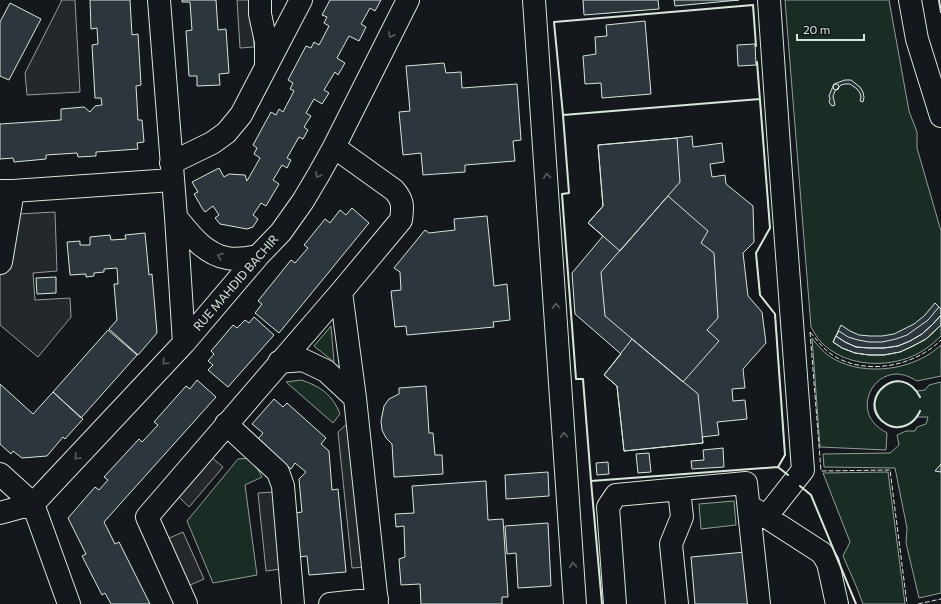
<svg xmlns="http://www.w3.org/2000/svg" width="941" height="604" font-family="Commissioner,sans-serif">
<rect width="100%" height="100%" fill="#14181c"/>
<path fill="#1a2d24" stroke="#939e99" d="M785 0H889L909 111 917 132V148L941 231V336C932 345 920 354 908 358 880 368 843 365 821 342 817 338 814 332 811 327Z
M331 326 334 362 314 346Z
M812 338C818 346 825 354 834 359 866 377 915 370 941 345V376L917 381C910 377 904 374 896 374 872 375 858 405 874 423 877 427 882 430 887 433L886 450 820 447Z
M301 380C320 386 333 395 340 414L333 423 286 382Z
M898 381C906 382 911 385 917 391L925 390 929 385 941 382V593L919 598 906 543 907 528 895 468 824 467 823 454 890 453 899 445 897 435 906 431H915L917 427 926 424 928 417H917C884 453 852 386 898 381Z
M252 458 262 477 245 485 257 575 213 583 187 521 238 459Z
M888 472 905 604H863L857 588 843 556 850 542 823 473Z
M734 501 736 525 701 529 699 504Z"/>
<path fill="#24282b" stroke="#939e99" d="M61 0H75L80 92 27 95 25 73 61 2Z
M237 0H251L254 47 240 48Z
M55 212 57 271 33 273 35 300 70 298 71 317 38 357 0 325V215Z
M349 422 364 567 352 568 338 432Z
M211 457 223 467 189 507 178 496Z
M273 492 281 569 266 571 258 493Z
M183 532 204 579 188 586 167 539Z"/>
<path fill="#2c363c" stroke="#d8e6dc" d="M90 0H130L132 35 138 34 141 85 136 86 138 120H142L144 142 137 143 138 149 96 152V156L78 157 77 153 46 155V159L14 162 13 158 0 159V124L61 120V109L84 107 90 112 95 106 102 105 101 98H95L92 45 98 44 97 28 91 29Z
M182 0H216L218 30 226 29 229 73 219 74 220 85 197 86V76H189L186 31 192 30 190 2H182Z
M330 0H381L375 11 370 8 361 24 366 27 359 41 349 36 337 58 345 63 338 75 335 72 324 90 329 93 322 104 314 99 306 113 311 116 304 127 308 130 303 139 299 137 287 158 291 160 287 168 282 165 273 180 279 184 266 206 261 203 253 215 258 219 253 227 247 229 220 224 215 218 219 215 213 206 205 212 202 208 194 194 198 192 192 182 219 168 224 177 229 174 245 175 247 181 260 158 254 154 257 148 253 145 271 112 276 115 279 109 283 112 294 91 290 89 293 83 288 80 306 46 311 48 314 42 319 45 329 26 324 23 327 17 322 15Z
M583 0H658L659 9 584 15Z
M674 0H739L675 6Z
M10 3 41 19 9 80 0 76V22Z
M645 21 651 94 602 98 601 83 585 84 583 56 596 54 595 37 607 36 606 25Z
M755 44 756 65 738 66 737 45Z
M444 63 446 73 461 72 462 88 517 84 521 140 513 141 515 161 465 165V172L423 175 421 153 403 155 399 112 410 111 406 66Z
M845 80H851L860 87 863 92 864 97 863 102 860 101 861 97 860 93 857 89 850 84H845L841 85 835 91 833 96 835 105 832 106 829 102 830 99 829 96 833 86 834 84Z
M833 87a3 3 0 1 1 6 0a3 3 0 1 1-6 0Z
M692 136 693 147 722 143 724 162 710 164 712 177 725 175 726 184 753 206 754 242 743 253 748 296 762 312 766 343 743 369 745 388 732 389 733 401 745 400 747 419 717 422 719 435 702 437 703 443 624 451 617 386 604 375 621 354 575 314 572 273 603 236 588 223 603 206 598 145 677 138Z
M677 138 680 182 620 251 588 223 603 206 598 145Z
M668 196 708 231 701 243 714 253 718 318 707 330 719 341 683 382 605 316 601 272Z
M352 208 369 223 279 333 255 313 262 304 258 301 291 260 295 263 308 248 304 245 325 219 330 223 340 210 346 215Z
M487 216 494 286 507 284 510 320 493 322 494 327 407 335 406 326 395 327 391 291 401 290 400 272 394 268 425 230 429 233 455 230 454 219Z
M145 233 149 275 152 274 157 333 138 355 109 329 117 320 114 284H118L117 268 104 269V272L94 273V276L86 277V274L70 275 67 242 80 241V245H90V237L110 235 111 240 126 239 125 235Z
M56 277V293L37 294 36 278Z
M935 303 941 309V325L926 339 913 346 900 352 884 355H869L855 353 842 348 833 342 841 325 850 331 859 335 870 336H882L894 334 914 324 924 316Z
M939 307 941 309V315L933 324 922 334 910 341 898 346 884 348H869L856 347 845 342 836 336 839 331 848 337 858 340 869 342H882L896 339 907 335 928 320Z
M941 315V325L937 329 926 339 913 346 900 352 884 355H869L855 353 842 348 833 342 836 336 845 342 856 347 869 348H884L898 346 910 341 922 334 933 324Z
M254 317 274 335 228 387 208 370 213 365 208 361 214 354 211 351 233 325 237 328 245 320 249 323Z
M108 330 137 355 81 418 53 392Z
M632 339 698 394 703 443 624 451 617 386 604 375Z
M197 380 216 397 104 522 115 544 119 542 150 604H111L105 593 102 595 82 556 86 554 68 518 95 487 99 490 108 480 104 477 139 439 142 442 158 425 154 422 186 386 190 389Z
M0 384 33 414 53 392 83 419 65 439 63 437 47 456 22 458 13 451 11 454 0 444Z
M426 386 429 433H433L435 455H442L443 474 394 477 392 444 386 438 382 430 381 421 384 406 389 399 399 394V388Z
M274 399 283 407 287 403 326 438 321 444 329 451 332 490 338 489 346 572 309 575 307 556 299 557 295 513 302 512 299 479 306 472 295 463 291 469 257 440 263 433 252 424Z
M723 448 724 467 692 469 691 461 704 460 703 450Z
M649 453 651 472 638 473 636 454Z
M608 462 609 474 597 475 596 463Z
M941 464V472L935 471Z
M548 472 549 496 506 499 505 475Z
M486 481 488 520 503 519 508 597H502V604H421L420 584 401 585 399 559 405 557 404 526 396 527 395 514 414 513 412 486Z
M548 523 551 586 518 588 516 553 507 554 505 526Z
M746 552 751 604H695L691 557Z"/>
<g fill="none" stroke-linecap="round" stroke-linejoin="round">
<defs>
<path id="minor" d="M159 0 176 217 184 343
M260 0V14L266 42V65
M534 0 575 604
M910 0 917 39 941 116
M171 163 212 143 226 133 241 115 301 0
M0 191H13L172 180
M176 217C189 233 204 254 227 258 237 260 248 258 258 256
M0 263 1 262 13 191
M341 292 355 398 377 604
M279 362 303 360 326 371 355 398
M226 424 278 472 283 486 293 604
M0 474 33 504 69 604
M754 509 822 553 828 563 837 604
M0 513 33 504 184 343 258 256 281 232 303 201 319 174 334 147 408 0
M766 517 803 470 780 161 769 0
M186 604 147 517 341 292 401 220C403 206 403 200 394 190L334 147
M330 604 377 599
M615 604 608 507 616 495 746 483 759 604
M677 604 671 544 682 517 679 490"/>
</defs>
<use href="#minor" stroke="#d8e6dc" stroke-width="24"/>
<use href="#minor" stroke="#14181c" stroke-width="22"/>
<path stroke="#d8e6dc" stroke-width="1" stroke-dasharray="5 2" stroke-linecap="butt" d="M760 99 770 228 756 253 760 295 775 314 785 455 778 467
M810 332 821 471 890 470 907 604
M810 332C818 341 824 350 834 356 867 376 915 366 941 340
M918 604 941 599"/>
<path stroke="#d8e6dc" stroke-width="2" d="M939 0 941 12
M757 62 770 228 756 253 760 295 775 314 785 455 778 467
M563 115 554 22 753 5 756 46
M920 397C900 359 857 399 882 421 887 425 893 428 899 427 910 426 916 420 920 411
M591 481 583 379H576L562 194 569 193 563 115 760 99
M800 486 811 495 856 604
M602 604 591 481 778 467 788 475"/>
</g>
<defs><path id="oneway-chevron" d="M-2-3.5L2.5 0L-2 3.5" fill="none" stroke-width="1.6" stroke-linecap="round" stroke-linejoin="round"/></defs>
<g stroke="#59605f">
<use href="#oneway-chevron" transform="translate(391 35) rotate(117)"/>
<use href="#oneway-chevron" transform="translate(318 175) rotate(121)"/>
<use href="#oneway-chevron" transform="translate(547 176) rotate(-94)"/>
<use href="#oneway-chevron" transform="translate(220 256) rotate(-160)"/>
<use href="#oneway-chevron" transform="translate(556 306) rotate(-94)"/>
<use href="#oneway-chevron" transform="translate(165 362) rotate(133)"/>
<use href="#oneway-chevron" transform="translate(564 435) rotate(-94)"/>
<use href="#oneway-chevron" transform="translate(77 457) rotate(133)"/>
<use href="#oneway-chevron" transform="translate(573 565) rotate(-94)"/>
</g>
<g text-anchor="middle" stroke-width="3" stroke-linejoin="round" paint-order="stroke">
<g font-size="12" fill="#d8e6dc" stroke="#14181c">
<text transform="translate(236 283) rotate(-49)" y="4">RUE MAHDID BACHIR</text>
</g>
</g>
<path d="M797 34v6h67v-6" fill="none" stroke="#d8e6dc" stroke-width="2"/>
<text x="803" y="34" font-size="12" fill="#d8e6dc" stroke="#14181c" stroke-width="3" paint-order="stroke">20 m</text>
</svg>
